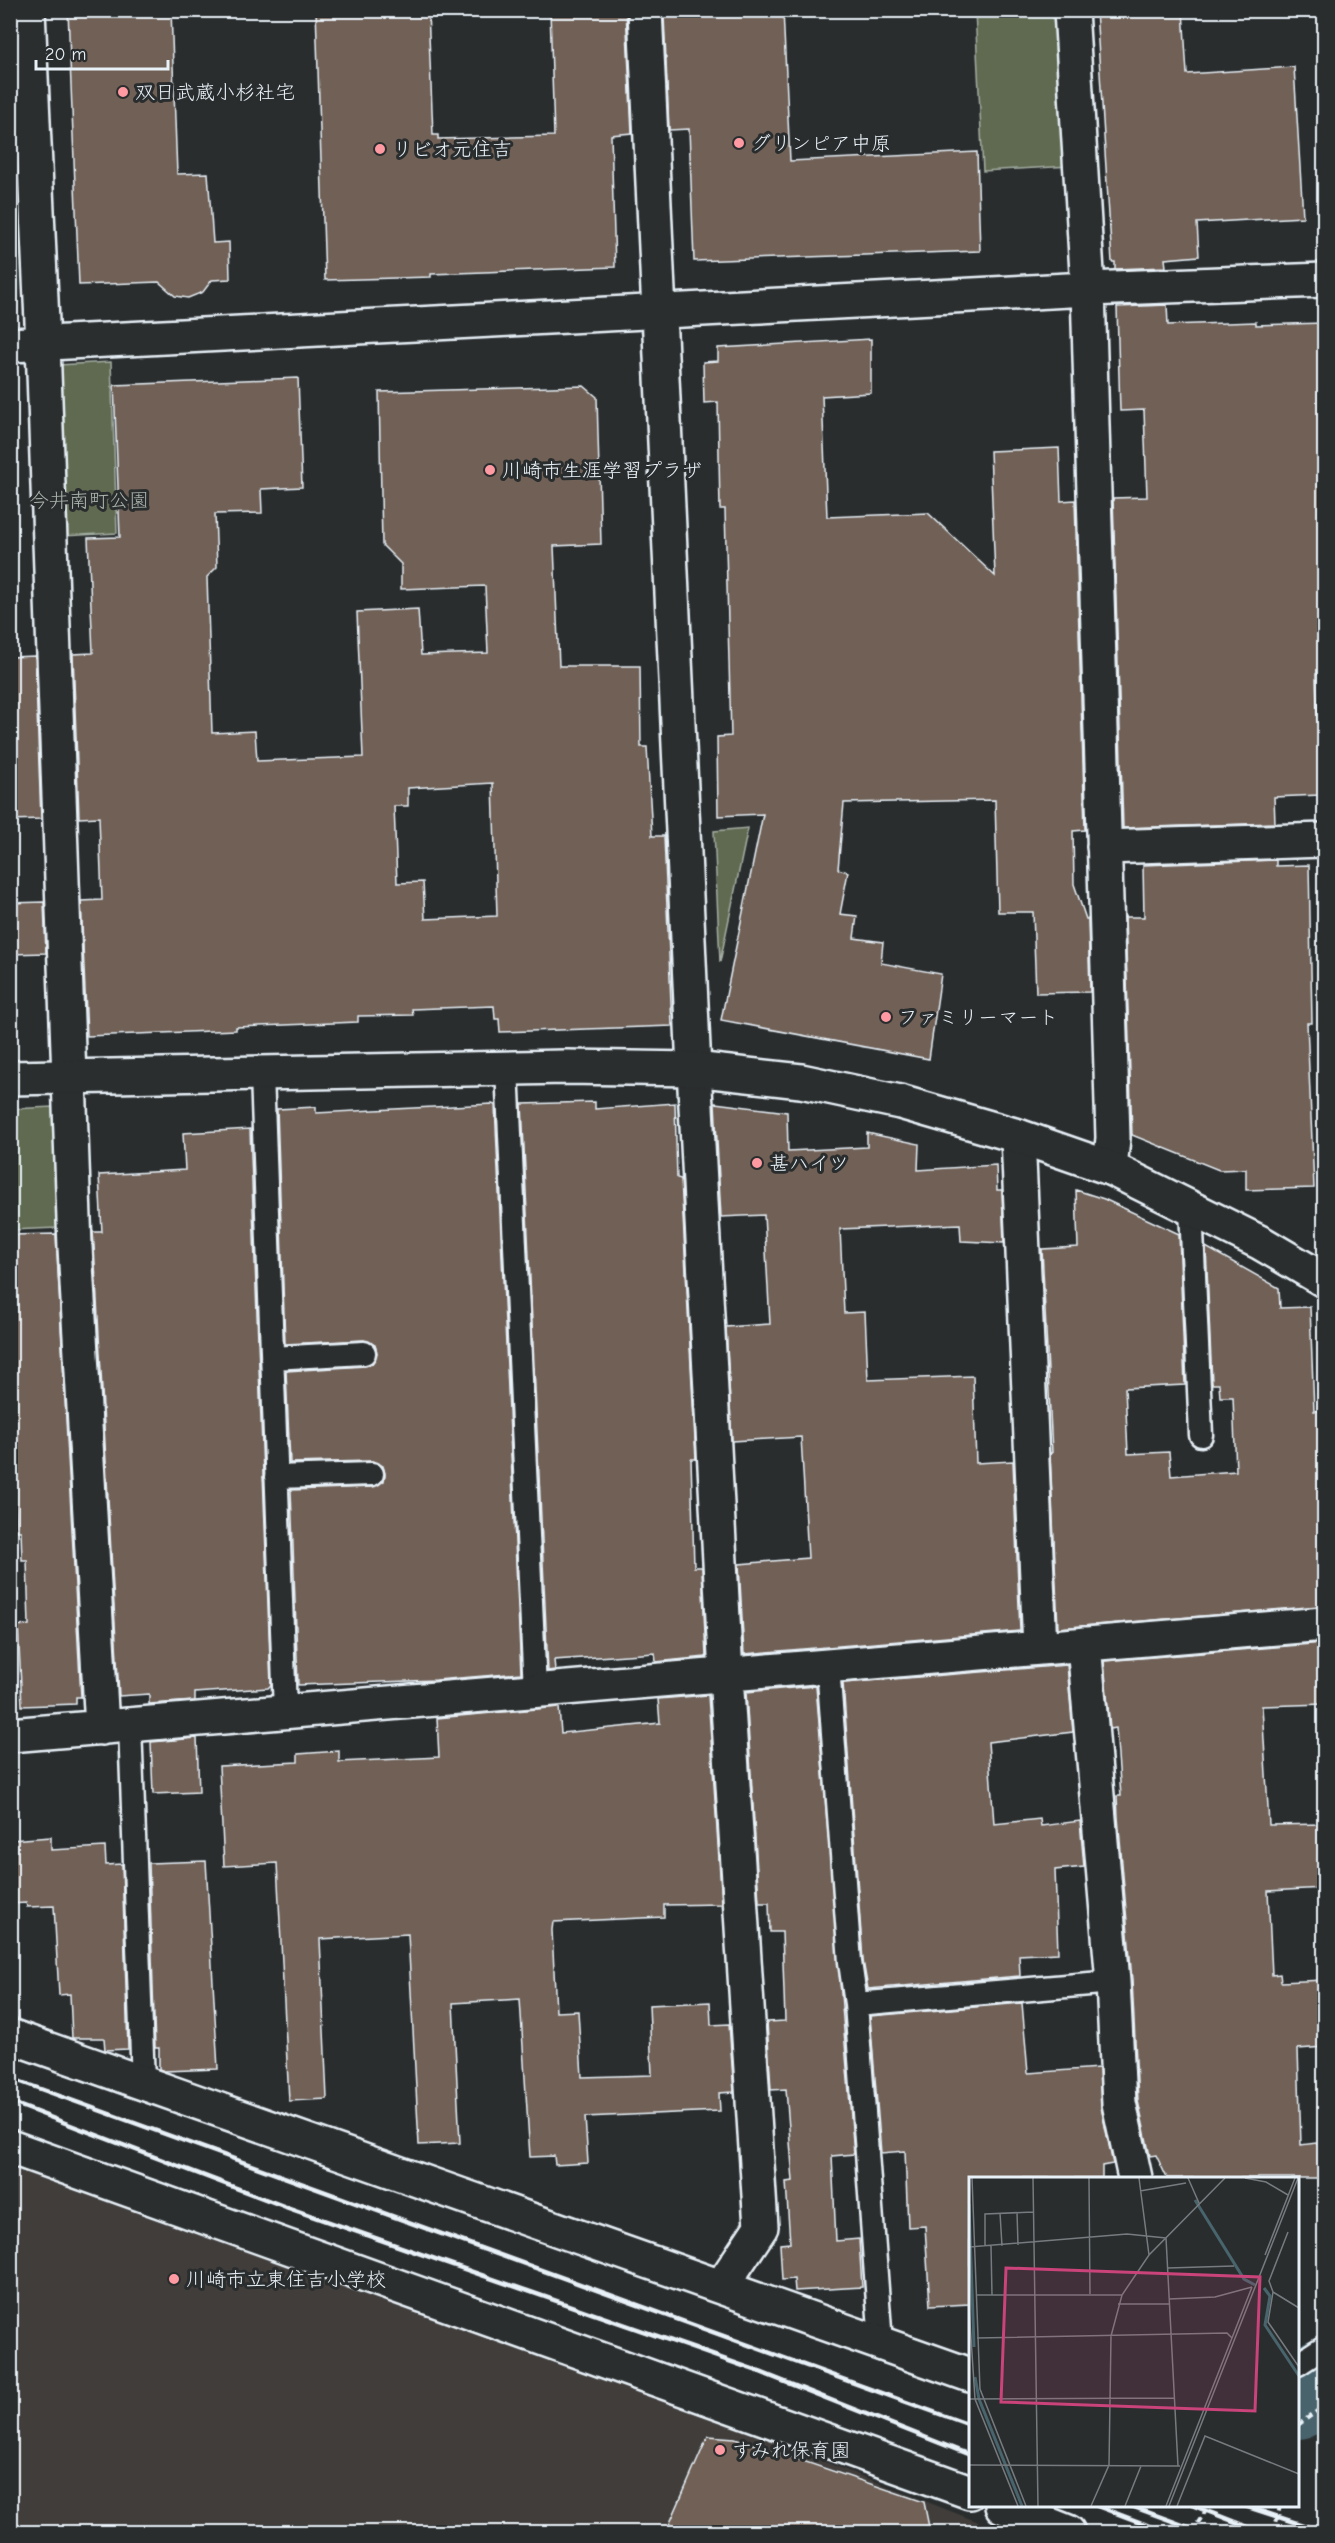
<svg xmlns="http://www.w3.org/2000/svg" width="1335" height="2543" font-family="'Comic Neue','Klee One',sans-serif">
<rect width="100%" height="100%" fill="#2a2d2e"/>
<filter id="ink" filterUnits="userSpaceOnUse"><feTurbulence type="fractalNoise" baseFrequency=".0167" numOctaves="2"/><feDisplacementMap in="SourceGraphic" scale="12" xChannelSelector="R" yChannelSelector="G"/><feConvolveMatrix kernelMatrix="1 2 1 2 8 2 1 2 1" color-interpolation-filters="sRGB"/></filter>
<g filter="url(#ink)">
<path fill="#3f3d3a" d="M10 2159 664 2399 1004 2532H11Z"/>
<path fill="#616a51" stroke="#a4aea4" stroke-width="1.5" d="M975 11H1063L1071 166 983 171Z
M111 362 117 533 63 536 58 365Z
M748 828 720 962 714 831Z
M53 1107 57 1228 11 1230V1109Z"/>
<g fill="none" stroke-linecap="round" stroke-linejoin="round">
<path stroke="#48646c" stroke-width="80" d="M1298 2399 1324 2377"/>
</g>
<path fill="#706157" stroke="#e8f1f8" stroke-width="1.5" fill-rule="evenodd" d="M68 10H171L177 174 208 173 213 243 229 242 230 279 212 280 203 292 188 298 175 296 159 282 79 285Z
M316 10H428L433 135H438V139L554 136 550 10H626L632 133 611 135 615 267 431 274V277L325 280Z
M730 10H783L790 161 977 152 980 251 694 261 689 129 669 130 664 16 730 14Z
M1096 10H1183L1187 74 1294 67 1303 217 1197 223 1199 256 1165 259 1166 267 1115 269V262H1112Z
M1167 305 1168 325 1256 322V325L1324 323V674H1316L1320 795 1274 797 1275 823 1123 828 1113 498 1147 497 1144 410 1120 411 1117 307Z
M871 339V393L822 396 827 517 928 513 995 576 990 451 1059 448 1061 501 1075 500 1085 830 1073 831 1074 884 1086 919H1088L1090 992 1036 993 1033 912H998L995 800 844 803 838 869 848 872 840 914 857 916 854 938 883 942 881 963 941 974 929 1059 721 1020 763 814 718 816 717 737 731 736 725 509H720L718 402 704 403 703 362 718 361V348Z
M298 378 302 487 261 489 262 513 215 514 217 567 207 577 212 733 255 731 257 761 363 757 357 612 418 609 421 655 488 653 485 586 401 589V564L382 545 379 392 584 386 597 397 601 544 554 546 559 666H640L641 747H647L652 836H664L672 1026 500 1032 499 1019H495L494 1006 412 1009 413 1015 358 1016V1022L236 1027V1030L87 1036 81 901 102 900 99 817 79 818 73 654 93 653 88 538 120 537 114 385ZM493 783 497 916 425 919 423 882 397 883 394 806H408V788Z
M35 656 41 819 10 820V657Z
M1276 860V866L1309 865 1312 1023H1307L1314 1188 1246 1190V1169L1219 1170 1132 1135 1125 917H1144L1143 865Z
M44 902 46 953 10 954V903Z
M595 1102V1109L675 1103 677 1178 681 1179 696 1459H691L694 1567H702L706 1657 656 1662 655 1653 554 1660 555 1670 548 1671 522 1104Z
M715 1103 787 1112 788 1151 867 1147V1133L919 1144 918 1170 996 1165 997 1190H1002L1004 1243 961 1241 960 1224 840 1229 844 1313 865 1312 868 1380 973 1376 976 1463 1013 1461 1020 1631 744 1654 739 1564 808 1558 801 1437 732 1441 726 1327 770 1324 764 1215 721 1217Z
M492 1104 495 1105 521 1673 436 1680 298 1685 291 1490 373 1487 384 1481 385 1474 383 1466 372 1461 290 1463 286 1371 365 1366 372 1364 377 1353 375 1345 364 1340 285 1344 277 1109 316 1107V1113Z
M250 1129 271 1685 268 1688 195 1693V1701L149 1704V1694L119 1696 94 1246 93 1232H102L99 1175 185 1170 183 1133Z
M1076 1190 1104 1199 1179 1234 1185 1385 1125 1388 1128 1454 1169 1452 1171 1476 1236 1471 1233 1397H1220L1219 1384H1212L1206 1247 1279 1288 1280 1308 1310 1307 1314 1411H1322L1324 1606 1058 1628 1050 1453H1052L1042 1249 1078 1247Z
M56 1234 81 1697H76V1704L22 1706 18 1626 29 1625 27 1560H22L21 1531H17L10 1407V1235Z
M1324 1643V1704L1262 1706 1269 1825 1324 1824V1888L1268 1891 1272 1975 1280 1974 1281 1982 1324 1980V2047L1298 2049 1301 2145 1324 2142V2178H1167L1156 2155 1150 2156 1138 2101 1132 1980 1118 1817 1117 1796H1121L1116 1728 1110 1729 1104 1661Z
M1067 1665 1073 1732 988 1742 994 1824 1040 1819 1041 1826 1080 1821 1084 1867 1055 1870 1058 1953 1019 1955 1020 1976 868 1989 863 1961 843 1683Z
M816 1686 854 2154 832 2156 836 2241 859 2239 862 2287 795 2291 794 2279 782 2280 780 2244 790 2243 786 2182 793 2181 786 2089 771 2090 767 2022 785 2021 782 1932H770L769 1903H759L746 1692Z
M708 1695 722 1904 664 1905V1917L553 1922 552 1930 556 2012 578 2011 582 2077 652 2075 649 2005 710 2002 711 2025 729 2024 734 2092 719 2093 720 2111 585 2117 588 2163 555 2165 554 2156 530 2157 520 1999 453 2003 460 2143 419 2145 408 1934 320 1939 327 2099 289 2101 277 1863 224 1866 219 1766 298 1762V1754L339 1751V1762L439 1757 437 1718 559 1707 561 1733 660 1723 658 1699Z
M197 1738 199 1792 153 1794 151 1742Z
M51 1837V1850L105 1847 106 1865 122 1864 128 2049 105 2050 104 2038H72L70 1994 59 1995 54 1906 27 1907 26 1903 10 1904V1840Z
M206 1861 218 2069 164 2071 159 2069V2048H155L149 1863Z
M1022 2003 1028 2073 1099 2068 1101 2107 1113 2164 1102 2166V2178H970V2304L930 2306 925 2226 908 2227 905 2151 881 2153 870 2016Z
M708 2436 735 2438 924 2502 930 2532H666Z"/>
<g fill="none" stroke-linecap="round" stroke-linejoin="round">
<defs>
<path id="lane" d="M507 1068 535 1691
M262 1074 285 1712
M1191 1208 1201 1435
M272 1358 364 1353
M276 1477 372 1474
M828 1666 850 1962 856 2004 881 2343
M130 1725 143 2083
M856 2004 1113 1982
M1298 2364 1324 2347"/>
<path id="street" d="M28 10 43 344 75 1247 102 1728
M645 10 694 1069 726 1675 761 2227 721 2287
M1071 10 1088 289 1113 1138 1110 1168
M10 345 1088 289 1324 280
M1104 847 1324 840
M1018 1136 1040 1648
M1084 1644 1113 1982 1119 2103 1135 2178
M10 1735 1324 1624
M10 2036 970 2375
M10 2147 970 2492
M1002 2506 1068 2532"/>
<path id="secondary" d="M10 1078 566 1067 694 1069 801 1081 900 1102 1018 1136 1110 1168 1261 1243 1324 1280"/>
</defs>
<use href="#lane" stroke="#e8f1f8" stroke-width="27"/>
<use href="#street" stroke="#e8f1f8" stroke-width="38"/>
<use href="#secondary" stroke="#e8f1f8" stroke-width="38"/>
<path stroke="#e8f1f8" stroke-width="4" stroke-dasharray="6 4.5" stroke-linecap="butt" d="M1298 2425 1324 2406
M1192 2532 1209 2506
M1274 2532 1280 2506"/>
<use href="#lane" stroke="#2a2d2e" stroke-width="22"/>
<use href="#street" stroke="#2a2d2e" stroke-width="33"/>
<use href="#secondary" stroke="#2a2d2e" stroke-width="33"/>
<path stroke="#e8f1f8" stroke-width="4.5" d="M10 2078 970 2425
M10 2102 286 2207 755 2370 970 2455
M1097 2506 1166 2532
M1131 2506 1202 2532
M1194 2506 1261 2532
M1245 2506 1324 2532"/>
</g>
</g>
<g fill="#ff9aa2" stroke="#2a2d2e" stroke-width="2">
<circle cx="123" cy="92" r="6"/>
<circle cx="739" cy="143" r="6"/>
<circle cx="380" cy="149" r="6"/>
<circle cx="490" cy="470" r="6"/>
<circle cx="886" cy="1017" r="6"/>
<circle cx="757" cy="1163" r="6"/>
<circle cx="174" cy="2279" r="6"/>
<circle cx="720" cy="2450" r="6"/>
</g>
<g text-anchor="middle" stroke-width="6" stroke-linejoin="round" paint-order="stroke">
<g font-size="20" fill="#e8f1f8" stroke="#2a2d2e" text-anchor="start">
<text x="135" y="99">双日武蔵小杉社宅</text>
<text x="751" y="150">グリンピア中原</text>
<text x="392" y="156">リビオ元住吉</text>
<text x="502" y="477">川崎市生涯学習プラザ</text>
<text x="898" y="1024">ファミリーマート</text>
<text x="769" y="1170">甚ハイツ</text>
<text x="186" y="2286">川崎市立東住吉小学校</text>
<text x="732" y="2457">すみれ保育園</text>
</g>
<g font-size="20" fill="#abb4ad" stroke="#2a2d2e">
<text x="89" y="507">今井南町公園</text>
</g>
</g>
<g transform="translate(969 2177)">
<rect width="330" height="330" fill="#2a2d2e"/>
<path fill="none" stroke="#48646c" stroke-width="3" d="M226 23 275 102 286 108M0 27 5 170M295 111 301 119 296 148 330 199M6 200 10 222 53 329"/>
<path fill="none" stroke="#767b7f" stroke-width="1.5" d="M3 1 11 212 57 329M64 1 69 329M120 1 121 117M170 1 180 78M219 1 230 26M276 1 297 5 319 18M171 14 217 6M48 35 49 68M31 36 33 69M319 55 300 104 304 115 299 145 330 190M197 61 209 289M16 69V37L64 35M22 69 23 118M0 70 158 57 197 61M296 78 326 1M199 91 265 89M304 115 330 131M7 118H153M200 122 246 120 283 110M149 127H201M0 130 6 222 49 329M8 161 258 156 263 161M0 222 205 221M0 288 211 289M122 329 140 288 142 159 153 118 180 78 256 1M156 329 172 289M197 329 283 110M200 329 329 1M208 329 236 259 330 297"/>
<path fill="#ca437a" fill-opacity="0.15" stroke="#ca437a" stroke-width="3" d="M37 91 291 100 286 234 32 225Z"/>
<rect width="330" height="330" fill="none" stroke="#e8f1f8" stroke-width="3"/>
</g>
<rect width="1335" height="2543" fill="none" stroke="#2a2d2e" stroke-width="36"/>
<rect x="18" y="18" width="1299" height="2507" fill="none" stroke="#e8f1f8" stroke-width="2" filter="url(#ink)"/>
<path d="M36 60v9h132v-9" fill="none" stroke="#e8f1f8" stroke-width="3"/>
<text x="45" y="60" font-size="18" fill="#e8f1f8" stroke="#2a2d2e" stroke-width="4.5" paint-order="stroke">20 m</text>
</svg>
